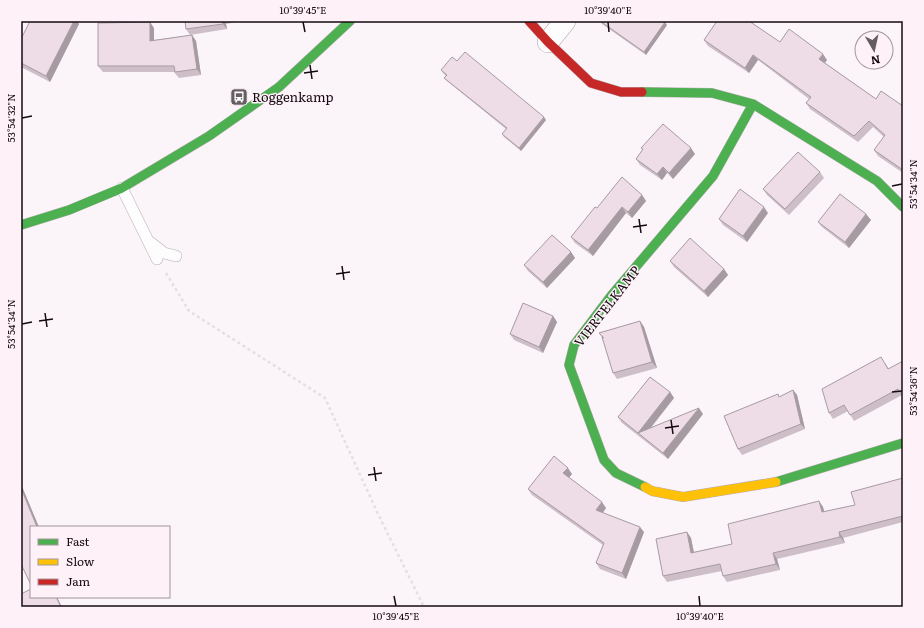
<svg xmlns="http://www.w3.org/2000/svg" width="924" height="628" font-family="Literata,serif">
<rect width="100%" height="100%" fill="#fbf4f8"/>
<g fill="none" stroke-linecap="round" stroke-linejoin="round">
<defs>
<path id="lane" d="M122 188 157 259
M150 242 164 253 176 256"/>
<path id="street" d="M548 42 565 21"/>
<path id="fast" d="M642 92 712 93 753 104 877 181 903 207
M21 225 69 210 122 188 209 136 279 87 350 21
M776 482 903 443
M645 487 616 473 604 460 569 365 574 345 611 296 713 176 753 104"/>
<path id="slow" d="M645 487 652 491 683 497 776 482"/>
<path id="jam" d="M529 21 548 42 591 83 621 92H642"/>
</defs>
<use href="#lane" stroke="#b7aeb3" stroke-width="12"/>
<use href="#street" stroke="#b7aeb3" stroke-width="22"/>
<use href="#fast" stroke="#b7aeb3" stroke-width="10"/>
<use href="#slow" stroke="#b7aeb3" stroke-width="10"/>
<use href="#jam" stroke="#b7aeb3" stroke-width="10"/>
<path stroke="#e2e0e2" stroke-width="2.5" stroke-dasharray="3 3" stroke-linecap="butt" d="M166 273 189 311 325 398 378 514 424 607"/>
<use href="#lane" stroke="#fefdfe" stroke-width="11"/>
<use href="#street" stroke="#fefdfe" stroke-width="21"/>
<use href="#fast" stroke="#4caf50" stroke-width="9"/>
<use href="#slow" stroke="#ffc107" stroke-width="9"/>
<use href="#jam" stroke="#c62828" stroke-width="9"/>
</g>
<path fill="#cdbec7" d="M30 21H77L79 24 50 82 21 67V39Z
M185 21H243L226 24 227 29 190 35 186 29Z
M600 21 667 25 646 55 602 24Z
M154 28V40L192 35 196 41 201 75 179 78 174 72H103L98 66Z
M704 40 780 42 827 60 825 63 876 99 903 106V173L878 156 874 150 884 137 873 127 858 142 810 109 806 103 809 99 758 60 749 73 708 46Z
M457 61 546 120 521 151 504 137 502 134 506 129 447 81 444 78 446 76 443 73 441 70Z
M641 148 695 154 673 179 667 173 662 180 640 165 636 159 643 150Z
M820 172 824 178 789 215 767 195 763 189Z
M642 195 646 201 632 218 626 213 593 256 575 243 571 237 597 208Z
M768 213 747 242 723 225 719 219Z
M866 214 871 220 849 248 822 227 818 222Z
M571 252 575 258 547 288 528 271 524 265Z
M670 261 724 269 728 275 708 297 674 267Z
M553 316 557 322 543 353 514 340 510 334Z
M640 321 644 327 657 368 617 379 613 373 603 339 599 333Z
M903 361V397L902 395 854 421 848 411 833 419 829 413 885 363 889 369Z
M793 390 797 395 805 429 742 455 738 449 778 394 779 397Z
M670 392 674 398 651 428 703 414 668 459 622 423 618 417Z
M572 474 569 477 606 508 603 513 644 532 626 579 600 569 596 563 603 545 532 495 528 489Z
M903 478V522L843 538 845 543 777 559 780 570 727 582 723 576 722 571 667 582 663 576 687 532 691 538 694 552 732 544 819 501 823 507 824 512 855 505Z"/>
<path fill="#a79ba2" d="M74 21H77L79 24 50 82 46 76Z
M223 21H224L226 24 227 29 223 24Z
M150 22 154 28V47L150 41Z
M665 22 667 25 646 55 644 52Z
M192 35 196 41 201 75 197 69Z
M823 54 827 60 823 65 819 59Z
M753 55 758 60 749 73 745 68Z
M544 117 546 120 521 151 519 148Z
M691 148 695 154 673 179 669 173Z
M663 167 667 173 662 180 657 174Z
M642 195 646 201 632 218 628 212Z
M622 207 626 213 593 256 588 250Z
M764 207 768 213 747 242 743 236Z
M866 214 871 220 849 248 845 242Z
M571 252 575 258 547 288 543 282Z
M724 269 728 275 708 297 704 291Z
M553 316 557 322 543 353 539 347Z
M640 321 644 327 657 368 652 362Z
M793 390 797 395 805 429 801 424Z
M670 392 674 398 643 437 638 433 642 439 638 433Z
M699 408 703 414 668 459 663 453Z
M568 468 572 474 568 479 563 473Z
M21 484 39 527H37L21 488Z
M819 501 823 507 826 518 822 512Z
M602 502 606 508 600 516 596 510Z
M640 527 644 532 626 579 622 573Z
M687 532 691 538 695 559 691 553Z
M839 532 843 538 845 543 840 537Z
M773 553 777 559 780 570 776 564Z
M56 597H57L62 607H61Z"/>
<path fill="#eedde7" stroke="#a79ba2" d="M30 21H74L46 76 21 63V39Z
M185 21H223V24L186 29Z
M600 21H663L665 22 644 52Z
M717 21H749L780 42 789 29 823 54 819 59 876 99 881 91 903 106V170L874 150 885 135 869 121 854 136 806 103 811 97 753 55 745 68 704 40Z
M150 22V41L192 35 197 69 175 72 174 66H98V23Z
M465 52 544 117 519 148 502 134 507 128 444 78 447 75 441 70 452 57 457 61Z
M663 124 691 148 669 173 663 167 657 174 636 159 643 149 641 148Z
M798 152 820 172 785 209 763 189Z
M622 177 642 195 628 212 622 207 588 250 571 237 595 207 597 208Z
M740 189 764 207 743 236 719 219Z
M840 194 866 214 845 242 818 222Z
M552 235 571 252 543 282 524 265Z
M690 238 724 269 704 291 670 261Z
M523 303 553 316 539 347 510 334Z
M640 321 652 362 613 373 602 337 604 338 599 333Z
M881 357 888 369 903 361V395H902L898 389 850 415 844 405 829 413 822 389Z
M650 377 670 392 638 433 618 417Z
M793 390 801 424 738 449 724 416 778 394 779 397Z
M699 408 663 453 638 433Z
M554 456 568 468 563 473 602 502 596 510 640 527 622 573 596 563 604 543 528 489Z
M903 478V516L839 532 840 537 773 553 776 564 723 576 720 564 663 576 656 539 687 532 691 553 732 544 728 524 819 501 822 512 855 505 851 492Z
M21 488 37 527H31V585L21 564Z
M31 589V597H56L61 607H21V594Z"/>
<path fill="none" stroke="#160b12" stroke-width="1.5" d="M303 22 305 32M608 22 609 32M310 65 312 79M304 73 318 71M22 118 32 116M892 186 902 184M639 219 641 233M633 227 647 225M342 266 344 280M336 274 350 272M45 313 47 327M39 321 53 319M22 324 32 322M892 392 902 391M671 420 673 434M665 428 679 426M374 467 376 481M368 475 382 473M394 596 396 606M699 596 700 606"/>
<defs>
<symbol id="bus-square" viewBox="-11 -11 22 22"><rect x="-9" y="-9" width="18" height="18" rx="4" fill="#665d62" stroke="#fef1f8"/><path d="M-5-6H5V4H4V6H2V4H-2V6H-4V4H-5ZM-3.5-4V0h7V-4ZM-3.5 1.2v1.5H-2V1.2ZM2 1.2v1.5H3.5V1.2Z" fill="#fff"/></symbol>
</defs>
<g fill-rule="evenodd">
<use href="#bus-square" x="229" y="87" width="20" height="20"/>
</g>
<g text-anchor="middle" stroke-width="3" stroke-linejoin="round" paint-order="stroke">
<g font-size="13" fill="#160b12" stroke="#fef1f8" text-anchor="start">
<text x="252" y="102">Roggenkamp</text>
</g>
<g font-size="13" fill="#160b12" stroke="#fef1f8">
<text transform="translate(607 306) rotate(-52)" y="5">VIERTELKAMP</text>
</g>
</g>
<rect width="924" height="628" fill="none" stroke="#fef1f8" stroke-width="44"/>
<rect x="30" y="526" width="140" height="72" fill="#fef1f8" stroke="#a1959c"/>
<rect x="38" y="539" width="20" height="6" fill="#4caf50" stroke="#a1959c"/>
<text x="66" y="546" font-size="12" fill="#160b12">Fast</text>
<rect x="38" y="559" width="20" height="6" fill="#ffc107" stroke="#a1959c"/>
<text x="66" y="566" font-size="12" fill="#160b12">Slow</text>
<rect x="38" y="579" width="20" height="6" fill="#c62828" stroke="#a1959c"/>
<text x="66" y="586" font-size="12" fill="#160b12">Jam</text>
<g transform="translate(874 50) rotate(171)"><circle r="19" fill="#fef1f8" stroke="#a1959c"/>
<path d="M0-3L7 15L0 10L-7 15Z" fill="#665d62"/>
<text y="-6" font-size="11" font-weight="bold" text-anchor="middle" fill="#160b12">N</text>
</g>
<rect x="22" y="22" width="880" height="584" fill="none" stroke="#160b12" stroke-width="1.5"/>
<g font-size="10" text-anchor="middle" fill="#160b12">
<text x="303" y="14">10°39'45"E</text>
<text x="608" y="14">10°39'40"E</text>
<text transform="translate(11 118) rotate(-90)" y="4">53°54'32"N</text>
<text transform="translate(913 184) rotate(-90)" y="4">53°54'34"N</text>
<text transform="translate(11 324) rotate(-90)" y="4">53°54'34"N</text>
<text transform="translate(913 391) rotate(-90)" y="4">53°54'36"N</text>
<text x="396" y="620">10°39'45"E</text>
<text x="700" y="620">10°39'40"E</text>
</g>
</svg>
